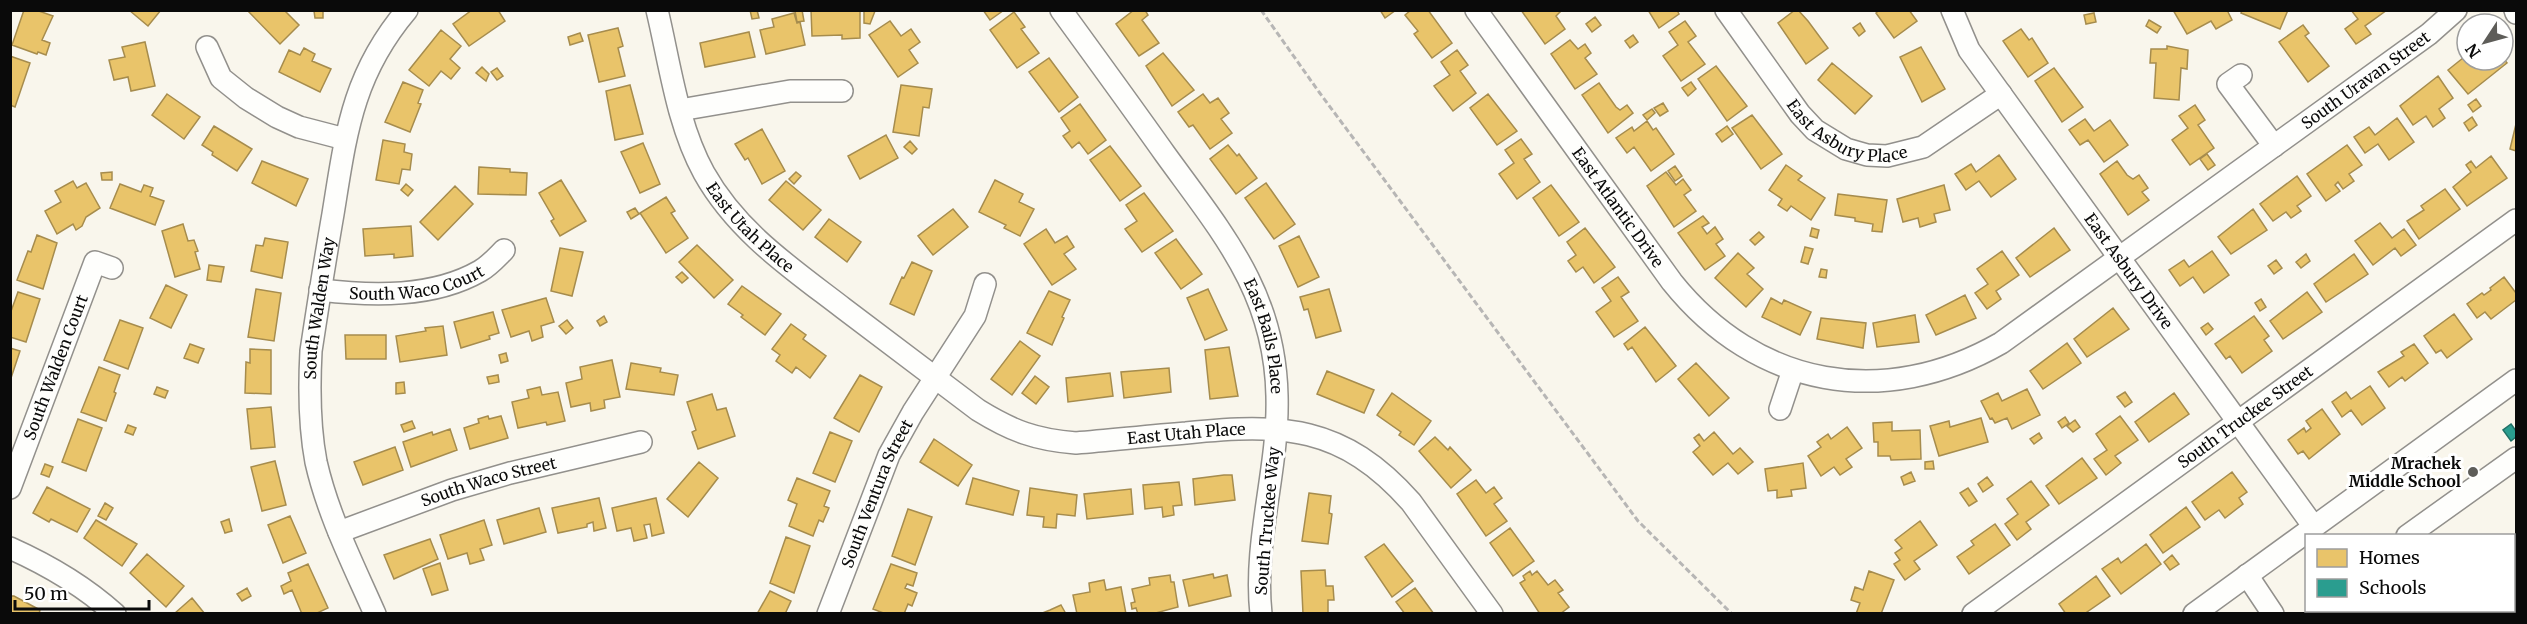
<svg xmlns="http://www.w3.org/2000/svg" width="2527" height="624" font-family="Merriweather,serif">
<rect width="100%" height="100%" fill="#f9f6ec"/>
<path fill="#e9c46a" stroke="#a68c4d" stroke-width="1.5" d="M24 10H36L53 16 42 40 50 43 46 55 38 52 37 54 12 45Z
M129 10H161L148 26Z
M247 10H284L299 25 280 44Z
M472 10H498L505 21 469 46 453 24Z
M750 10H757L759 18 752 19Z
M802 10 804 21 797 22 795 11Z
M811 10H860V38L842 39V35L812 36Z
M983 10H1004L990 20Z
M1134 10H1145L1148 15 1142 20 1159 43 1139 56 1116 24Z
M1380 10H1396L1385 18Z
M1411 10H1428L1452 43 1432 58 1414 34 1418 31 1405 15Z
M1521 10H1562L1556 16 1565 29 1545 44Z
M1648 10H1677L1679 14 1659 28Z
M1795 10H1798L1808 21 1828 48 1806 64 1778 23Z
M1879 10H1909L1917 21 1894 38 1876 13Z
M2173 10H2227L2232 20 2216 29 2211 21 2187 34Z
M2242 10H2288L2280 29 2241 13Z
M2351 10H2387L2365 26 2371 34 2356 44 2345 29 2358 19Z
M314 11H323V18H315Z
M864 11H875L870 24 864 23Z
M1014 12 1025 27 1021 29 1039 53 1017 68 990 30Z
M794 13 797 23 800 22 805 45 766 54 760 30 774 27 772 19Z
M2094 13 2096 22 2086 24 2084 15Z
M1595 17 1601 25 1592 32 1586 24Z
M2149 20 2161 27 2157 33 2146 26Z
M890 21 901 36 911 29 920 42 909 50 918 63 898 77 869 35Z
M1685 21 1696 36 1688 42 1705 64 1681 81 1663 56 1678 45 1669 32Z
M1860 23 1865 31 1859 36 1853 28Z
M2303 25 2309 33 2305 36 2329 66 2308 82 2279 42Z
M618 28 623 46 618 48 625 76 599 82 588 35Z
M2021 29 2029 40 2032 38 2048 63 2028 77 2003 41Z
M441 30 461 46 450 59 460 68 451 79 441 71 429 86 409 70Z
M749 32 755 57 705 67 700 43Z
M580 33 583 41 570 45 568 37Z
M1633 35 1638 42 1630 48 1625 41Z
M1570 40 1578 49 1585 44 1591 53 1585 58 1597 74 1575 89 1551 54Z
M145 42 155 86 131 91 128 77 114 80 109 60 125 57 122 47Z
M2167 46 2188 50 2187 69 2181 68 2179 100 2154 98 2156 63H2150L2151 49H2167Z
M1921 47 1945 89 1922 102 1900 57Z
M304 48 315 54 312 61 331 69 320 92 279 72 289 50 300 55Z
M1457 50 1468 65 1460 71 1476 93 1453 111 1434 86 1450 75 1441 62Z
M1163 53 1194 90 1172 106 1146 66Z
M10 56 30 63 15 107 10 105Z
M1049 58 1078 97 1059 112 1029 72Z
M2463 58 2467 63 2470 60H2503V58L2507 63 2468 94 2448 70Z
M1832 63 1872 96 1855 114 1818 80Z
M1716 66 1747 106 1727 121 1698 79Z
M482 67 489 74 486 81 476 73Z
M497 68 503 76 497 80 491 72Z
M2054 68 2083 107 2062 122 2035 81Z
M2438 76 2453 98 2439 109 2445 118 2433 127 2426 116 2413 125 2400 106Z
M403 82 423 90 418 103 421 104 410 132 385 122Z
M1691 82 1696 89 1688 96 1682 88Z
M1599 83 1616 107 1620 110 1627 105 1633 113 1608 133 1582 95Z
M630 85 643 134 615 140 606 91Z
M901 85 932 89 929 108 923 107 919 136 893 132Z
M167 94 200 117 184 139 152 115Z
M1203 94 1210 103 1218 98 1229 113 1221 119 1232 133 1210 149 1193 125 1189 127 1178 112Z
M1488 94 1517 131 1497 145 1470 108Z
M2476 99 2481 106 2473 112 2468 105Z
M1663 103 1668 111 1660 116 1654 108Z
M1080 104 1106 140 1088 154 1079 142 1072 148 1063 136 1070 131 1061 118Z
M2195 105 2205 120 2198 125 2214 148 2190 165 2172 140 2188 128 2179 116Z
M1652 109 1655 113 1647 120 1643 115Z
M1752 115 1782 154 1761 169 1732 128Z
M2472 117 2477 125 2469 131 2464 123Z
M2397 118 2414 142 2389 160 2378 144 2365 153 2354 137 2369 127 2375 135Z
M2085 119 2094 131 2110 120 2128 145 2104 162 2088 140 2080 145 2069 130Z
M1647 121 1653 130 1656 128 1674 154 1651 171 1634 147 1627 153 1616 138 1632 127 1634 131Z
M2516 124V151L2510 149Z
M214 126 252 149 237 171 212 155 213 152 202 145Z
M1727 126 1733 134 1722 142 1716 134Z
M762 129 785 171 762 184 748 158 745 160 735 144Z
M886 135 898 158 860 179 848 156Z
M1521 139 1532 154 1524 159 1540 182 1517 199 1499 174 1514 163 1505 150Z
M383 140 405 144 404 152 412 154 410 170 402 169 399 184 376 180Z
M910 141 917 149 912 154 904 147Z
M643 143 660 184 640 193 621 152Z
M1228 145 1237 156 1239 154 1257 178 1236 194 1210 159Z
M2347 145 2362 165 2349 174 2354 181 2343 189 2338 182 2335 185 2340 191 2326 201 2307 174Z
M1110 146 1141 186 1120 201 1090 160Z
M2207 154 2215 165 2208 170 2200 159Z
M1999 155 2016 179 1991 197 1979 181 1966 190 1955 174 1971 164 1976 172Z
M2491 156 2507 178 2467 206 2453 187 2471 172 2466 165 2471 161 2476 168Z
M262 161 308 179 296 206 252 183Z
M2117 161 2127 175 2133 179 2139 175 2148 188 2142 192 2149 200 2128 215 2100 174Z
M1786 165 1802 176 1798 180 1825 198 1811 220 1791 206 1787 211 1778 205 1782 199 1769 190Z
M1675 166 1682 176 1675 181 1668 171Z
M479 167 510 169V172L527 173 526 195 478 194Z
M112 172V180H102L101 173Z
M796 172 801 176 794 184 789 179Z
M1666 172 1676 185 1683 179 1691 190 1684 195 1696 211 1674 227 1647 186Z
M2297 176 2311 196 2297 206 2301 211 2291 218 2286 212 2273 221 2260 204Z
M561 180 586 221 560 236 551 221 554 219 539 193Z
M995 180 1023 194 1019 202 1034 209 1020 236 1004 228 1006 225 979 212Z
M73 181 77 188 86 183 100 208 86 217 82 226 76 230 73 224 57 234 45 211 61 202 55 191Z
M786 181 821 210 803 230 769 200Z
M1266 183 1295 224 1274 239 1245 198Z
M120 184 141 192 144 185 153 188 150 196 164 201 155 225 110 208Z
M406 184 413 190 408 196 401 190Z
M1551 185 1579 222 1559 236 1533 198Z
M1944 185 1950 210 1934 214 1936 222 1920 227 1918 218 1903 222 1897 199Z
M455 186 473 204 438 240 420 222Z
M2445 189 2460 209 2419 239 2407 221 2424 210 2421 206Z
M1144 193 1173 231 1142 252 1125 229 1137 221 1126 205Z
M1838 194 1887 200 1882 232 1872 231 1873 224 1855 221V218L1835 215Z
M666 197 675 211 671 213 688 238 666 253 640 213Z
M635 208 639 214 631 219 627 212Z
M953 209 968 227 933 255 918 236Z
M2253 209 2267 230 2231 254 2218 237Z
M1703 216 1709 223 1702 227 1707 234 1715 227 1723 239 1716 244 1725 256 1705 270 1678 233Z
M829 219 861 242 847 262 815 237Z
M2380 223 2392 238 2404 229 2416 245 2401 256 2395 248 2373 265 2355 241Z
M183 224 188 241 194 240 198 251 195 252 200 269 175 277 162 231Z
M411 226 413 256 394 258V254L365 256 363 229Z
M1585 228 1615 267 1594 283 1583 267 1576 272 1568 261 1576 255 1567 242Z
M1812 228 1819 230 1817 238 1810 236Z
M2054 228 2070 250 2030 277 2016 258Z
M1046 229 1055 243 1067 236 1074 247 1064 254 1076 269 1052 285 1024 244Z
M1759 232 1764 237 1755 245 1750 240Z
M37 235 57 243 43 289 17 280 28 251 31 252Z
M1299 236 1319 277 1298 287 1279 246Z
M265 238 288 242 282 278 251 271 256 245 263 246Z
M1176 239 1202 274 1181 289 1155 253Z
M697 245 733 280 714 298 679 262Z
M1805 247 1813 249 1808 264 1801 262Z
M560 248 583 252 572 296 551 291Z
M2002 251 2019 275 1996 291 2001 299 1987 309 1975 293 1988 284 1977 269Z
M2212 251 2229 275 2204 293 2193 277 2180 286 2169 270 2184 260 2189 267Z
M1738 253 1754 268 1747 274 1763 289 1746 307 1715 278Z
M2306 254 2310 261 2301 268 2296 262Z
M2354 254 2368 274 2326 302 2314 284Z
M2276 260 2282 268 2274 274 2268 266Z
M912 262 932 271 914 315 890 304 902 277 904 278Z
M209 265 224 267 221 282 207 280Z
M1821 269 1827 270 1826 278 1819 277Z
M682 272 688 278 682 283 676 277Z
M1618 277 1629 292 1621 297 1638 321 1614 337 1596 312 1611 301 1602 288Z
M2504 277 2516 293V300L2491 319 2485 312 2477 318 2467 304 2482 293 2484 295 2491 290 2490 288Z
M166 285 187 295 171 328 150 318Z
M742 286 781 314 765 335 741 317 743 315 728 304Z
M256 289 281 293 274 341 248 337Z
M1208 289 1227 330 1205 340 1187 298Z
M1329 289 1341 331 1316 338 1308 309 1304 310 1300 297Z
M1049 291 1070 300 1062 317 1064 318 1052 345 1027 333Z
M18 292 40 299 26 342 10 337V314Z
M2307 292 2322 312 2283 339 2270 321Z
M1965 295 1976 318 1936 335 1926 315Z
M546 298 554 322 541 326 543 337 532 341 529 331 511 337 502 310Z
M1771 298 1782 304 1784 300 1811 312 1800 335 1762 317Z
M2261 299 2266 307 2260 311 2255 303Z
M2113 308 2129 329 2087 357 2074 339Z
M493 312 499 333 489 336 490 339 461 348 454 322Z
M2454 314 2472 339 2447 358 2441 350 2436 353 2424 336Z
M1915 315 1919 342 1877 347 1873 323Z
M604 316 607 322 600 326 597 321Z
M2254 316 2269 336 2264 340 2272 351 2242 373 2230 356 2226 359 2215 344Z
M1821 318 1866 323 1863 348 1817 339Z
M120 320 143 328 128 369 104 360Z
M567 320 573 328 566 334 559 326Z
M2208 323 2213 329 2206 335 2201 328Z
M791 324 806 335 803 339 826 356 810 378 796 367 792 373 776 361 780 355 772 349Z
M443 326 447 355 400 362 396 336 426 331 425 328Z
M1645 327 1676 366 1656 382 1632 347 1628 350 1624 344Z
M345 335H386V359H346Z
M1020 341 1040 356 1012 395 991 379Z
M2067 343 2081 363 2043 389 2030 371Z
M190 344 204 349 198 363 184 358Z
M2414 344 2428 363 2405 381 2402 377 2389 387 2378 372 2404 356 2401 352Z
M1229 347 1238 396 1210 399 1205 350Z
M10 348 20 351 10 381Z
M250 349 271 350V394L245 393 246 362 250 363Z
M506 353 508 361 501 363 499 355Z
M612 360 620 397 604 400 605 408 591 411 590 403 571 407 566 383 582 379 580 367Z
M631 363 661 368 660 372 678 375 674 395 626 389Z
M1696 363 1729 398 1709 416 1678 379Z
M99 367 120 375 114 392 116 393 106 421 81 412Z
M1169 368 1171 392 1124 398 1121 372Z
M1327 371 1374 390 1364 413 1317 394Z
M1110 373 1113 396 1068 402 1066 378Z
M498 375 499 382 489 384 487 377Z
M860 375 882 387 859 432 834 418Z
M1035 376 1049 387 1036 404 1022 393Z
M404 382 405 393 396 394V383Z
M2370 386 2385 408 2362 425 2351 410 2342 417 2332 402 2346 392 2351 399Z
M157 387 168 391 165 398 154 394Z
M540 387 542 395 558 392 565 421 547 425 546 422 518 428 512 402 529 398 527 390Z
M2027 389 2040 415 2012 429 2007 418 1995 423 1992 418 1990 419 1981 401 1998 393 2002 401Z
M2125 392 2132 402 2125 407 2117 397Z
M1392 393 1431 421 1414 445 1399 435 1401 432 1377 415Z
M2174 393 2189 414 2149 442 2135 422Z
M712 394 717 410 726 408 735 436 698 449 692 432 696 430 687 402Z
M271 407 275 447 251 449 247 409Z
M2322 409 2340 434 2309 459 2303 451 2298 454 2288 440 2304 428 2306 432 2311 428 2306 421Z
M488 416 489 419 501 416 508 438 470 449 464 428 479 423 478 419Z
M2120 416 2138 440 2115 456 2121 463 2106 475 2094 459 2107 450 2096 434Z
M2065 417 2069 423 2062 428 2058 422Z
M1981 418 1988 442 1939 456 1930 426 1949 421 1950 427Z
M78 419 102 428 86 471 62 462Z
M2075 420 2080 427 2073 432 2067 426Z
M412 421 415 428 404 432 401 425Z
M1892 422V431L1920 430 1921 459 1891 460 1890 456H1878V442H1874L1873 423Z
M128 425 136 428 133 435 125 432Z
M1847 427 1862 448 1846 459 1852 467 1840 475 1834 467 1821 476 1808 456 1821 447 1817 442 1828 434 1831 439Z
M450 429 457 450 411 467 403 442 432 432 433 435Z
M830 432 852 441 835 482 813 473Z
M1714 432 1733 454 1740 448 1753 462 1738 474 1728 463 1713 475 1693 452 1700 446 1694 438 1699 434 1704 441Z
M2039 433 2042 438 2034 444 2030 439Z
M1435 437 1448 450 1450 447 1471 470 1451 488 1419 451Z
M934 439 972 465 958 486 920 462Z
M395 447 403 470 363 485 354 462Z
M2082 458 2097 478 2059 504 2046 486Z
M275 461 286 505 262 511 251 467Z
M1933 461 1934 469H1925V462Z
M699 462 718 478 688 517 667 499Z
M1803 463 1806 488 1791 490 1792 496 1777 498V490L1768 491 1765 469Z
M45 464 53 467 49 477 41 474Z
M1911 472 1915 481 1904 485 1901 477Z
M2232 472 2247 492 2239 498 2243 504 2225 518 2219 510 2205 520 2192 502Z
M1224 475H1232L1235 500 1195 505 1193 479Z
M1987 477 1993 485 1983 492 1978 484Z
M797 478 830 491 824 506 829 508 823 522 819 520 813 536 789 526 797 504 788 500Z
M973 478 1019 491 1013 515 966 504Z
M1476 480 1486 493 1494 487 1502 498 1494 504 1507 521 1486 536 1457 494Z
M2031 481 2049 505 2026 522 2031 529 2017 540 2005 524 2018 514 2007 499Z
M1179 482 1182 505 1173 506 1174 515 1163 517 1162 507 1145 509 1143 485Z
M47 487 90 509 77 532 51 519 49 522 33 513Z
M1030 488 1077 495 1075 516 1057 514 1056 528 1043 527 1044 517 1027 515Z
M1968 488 1977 501 1969 506 1960 493Z
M1131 489 1133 514 1087 519 1084 494Z
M1309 493 1331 496 1329 513 1332 514 1328 544 1302 541Z
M599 498 606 528 594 531 593 522 587 524V527L558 533 552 508Z
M656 498 664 533 652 536 650 524 644 525 647 538 634 541 631 528 617 531 612 508Z
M105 503 113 508 106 520 98 516Z
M2186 507 2200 527 2163 553 2150 535Z
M539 508 546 532 504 544 497 520Z
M908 509 932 517 915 565 892 556Z
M290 516 306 553 283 563 268 525Z
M229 519 232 531 225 533 221 522Z
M96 520 137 544 122 566 84 538Z
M484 520 492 545 480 549 484 560 470 564 467 553 448 559 440 535Z
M1920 521 1937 545 1914 561 1920 569 1905 580 1894 564 1900 560 1895 553 1902 548 1895 540Z
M1995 524 2010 545 1969 574 1957 557 1974 545 1971 541Z
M1510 528 1534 561 1513 576 1490 543Z
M786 537 810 546 794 593 770 583Z
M430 539 438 559 394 579 384 555Z
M1384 544 1413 581 1392 597 1365 557Z
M2146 544 2161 564 2121 594 2102 569 2118 558 2121 563Z
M147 554 184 586 166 607 130 573Z
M2172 555 2179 564 2170 570 2164 562Z
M440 563 448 590 432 595 423 569Z
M308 564 328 608 315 614H302L292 590 284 594 281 586 291 581 288 573Z
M891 564 917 573 913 586 907 584 905 588 917 593 912 606 908 604 904 614H886L873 609Z
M1325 570 1326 586H1333L1334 600H1328V614H1303L1301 571Z
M1530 571 1532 575 1537 571 1548 585 1555 580 1563 590 1558 593 1569 607 1560 614H1540L1520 583 1525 580 1523 576Z
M1869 571 1894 580 1881 614H1856L1860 603 1851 600 1855 587 1863 590Z
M1213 574 1214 578 1227 575 1231 596 1189 606 1183 580Z
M1170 575 1171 582H1174L1178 607 1152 614H1138L1136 608 1132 609 1131 603 1135 602 1132 589 1150 585 1149 578Z
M2096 576 2110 596 2084 614H2066L2059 604Z
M1104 580 1106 590 1121 587 1126 614H1077L1073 595 1090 592 1089 583Z
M247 588 251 596 242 601 237 594Z
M1415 588 1434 614H1405L1396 602Z
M770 591 791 601 785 614H757Z
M10 596H14L40 610 39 614H10Z
M192 598 205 614H175V613Z
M1061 605 1066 614H1040L1050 610Z"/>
<path fill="#2a9d8f" stroke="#207167" stroke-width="1.5" d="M2511 424 2516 431V437L2511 441 2503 430Z
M2432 610H2508L2511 614H2430Z"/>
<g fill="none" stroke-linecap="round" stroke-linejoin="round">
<defs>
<g id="minor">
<path id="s1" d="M657 10C670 64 677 124 704 173 737 232 791 268 843 308 888 342 933 376 978 410 1012 431 1036 440 1076 443 1112 440 1149 436 1186 433 1282 423 1343 425 1411 502L1492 614"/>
<path id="s2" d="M1061 10C1096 58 1131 106 1165 154 1223 234 1275 293 1277 396 1279 469 1253 541 1261 614"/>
<path id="s3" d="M1476 10 1672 282C1757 388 1884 410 2001 343L2429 34 2456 10"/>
<path id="s4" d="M1726 10 1800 114 1815 130 1846 149 1867 155 1887 156 1923 147 2001 94"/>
<path id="s5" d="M1952 10 1969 50 2314 527"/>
<path d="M2515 10 2516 13"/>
<path d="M207 47 221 78 246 98 277 117 299 127 345 139"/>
<path d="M2241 75 2228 84 2274 146"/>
<path d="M680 110 790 91H842"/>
<path id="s6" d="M320 290C372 296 433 298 480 271 489 266 497 257 504 250"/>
<path d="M1780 409 1793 370"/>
<path id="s7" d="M10 488 95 262 112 268"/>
<path id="s8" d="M339 532 452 490 510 473 641 442"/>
<path d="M2407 536 2516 458"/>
<path d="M10 548C48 565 84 586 115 614"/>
<path d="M2247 575 2273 614"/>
<path d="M2362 610 2363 614"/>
<path id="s9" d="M375 614C353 564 328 515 316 462 309 425 309 388 311 351 318 305 325 260 333 214 346 134 352 75 407 10"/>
<path id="s10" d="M828 614 889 455 913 412 975 316 985 284"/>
<path id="s11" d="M1973 614 2516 220"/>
<path d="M2194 614 2516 380"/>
</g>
</defs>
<use href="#minor" stroke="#92908c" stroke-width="24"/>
<path stroke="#b7b6b5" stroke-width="3" stroke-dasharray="6 3" stroke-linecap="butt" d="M1261 10 1319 92 1638 521 1732 614"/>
<use href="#minor" stroke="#fefefc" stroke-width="21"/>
</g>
<circle fill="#5e5d59" stroke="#fff" stroke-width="2" cx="2473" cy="472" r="6"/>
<g text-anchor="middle" stroke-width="6" stroke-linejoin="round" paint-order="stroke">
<g font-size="16" fill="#0a0a0a" stroke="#fff">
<text dy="6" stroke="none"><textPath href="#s3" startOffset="1152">South Uravan Street</textPath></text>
<text dy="6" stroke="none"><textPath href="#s4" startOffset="180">East Asbury Place</textPath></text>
<text dy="6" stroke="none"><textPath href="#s3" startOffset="243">East Atlantic Drive</textPath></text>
<text dy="6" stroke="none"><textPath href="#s1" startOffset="242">East Utah Place</textPath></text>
<text dy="6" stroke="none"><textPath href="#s5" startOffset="316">East Asbury Drive</textPath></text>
<text dy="6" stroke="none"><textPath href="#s6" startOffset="98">South Waco Court</textPath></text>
<text dy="6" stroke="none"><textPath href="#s9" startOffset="318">South Walden Way</textPath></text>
<text dy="6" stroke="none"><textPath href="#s2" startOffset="388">East Bails Place</textPath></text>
<text dy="6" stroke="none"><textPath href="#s7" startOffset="129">South Walden Court</textPath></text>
<text dy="6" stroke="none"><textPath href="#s11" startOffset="336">South Truckee Street</textPath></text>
<text dy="6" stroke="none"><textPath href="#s1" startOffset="750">East Utah Place</textPath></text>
<text dy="6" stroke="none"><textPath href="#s8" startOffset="158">South Waco Street</textPath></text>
<text dy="6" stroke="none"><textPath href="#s10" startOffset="130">South Ventura Street</textPath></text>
<text transform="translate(1267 521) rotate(-85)" y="6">South Truckee Way</text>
</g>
<g font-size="16" font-weight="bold" fill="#0a0a0a" stroke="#fff" text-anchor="end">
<text x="2461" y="469">Mrachek<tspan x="2461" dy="18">Middle School</tspan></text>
</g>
</g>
<rect width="2527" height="624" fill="none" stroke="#0a0a0a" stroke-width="24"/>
<rect x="2305" y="534" width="210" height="78" fill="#ffffff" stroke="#9d9d9d" stroke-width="1.5"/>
<rect x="2317" y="549" width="30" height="18" fill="#e9c46a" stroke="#9d9d9d" stroke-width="1.5"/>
<text x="2359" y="564" font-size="18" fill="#0a0a0a">Homes</text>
<rect x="2317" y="579" width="30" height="18" fill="#2a9d8f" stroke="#9d9d9d" stroke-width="1.5"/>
<text x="2359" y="594" font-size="18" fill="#0a0a0a">Schools</text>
<g transform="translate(2485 42) rotate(234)"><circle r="28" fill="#ffffff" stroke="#9d9d9d" stroke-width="1.5"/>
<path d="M0-4.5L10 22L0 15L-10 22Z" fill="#5e5d59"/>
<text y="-9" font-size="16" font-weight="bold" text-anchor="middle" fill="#0a0a0a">N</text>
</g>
<path d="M15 600v9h134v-9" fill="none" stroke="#0a0a0a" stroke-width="3"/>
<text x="24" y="600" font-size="18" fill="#0a0a0a" stroke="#ffffff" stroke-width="4.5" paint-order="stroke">50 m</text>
</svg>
